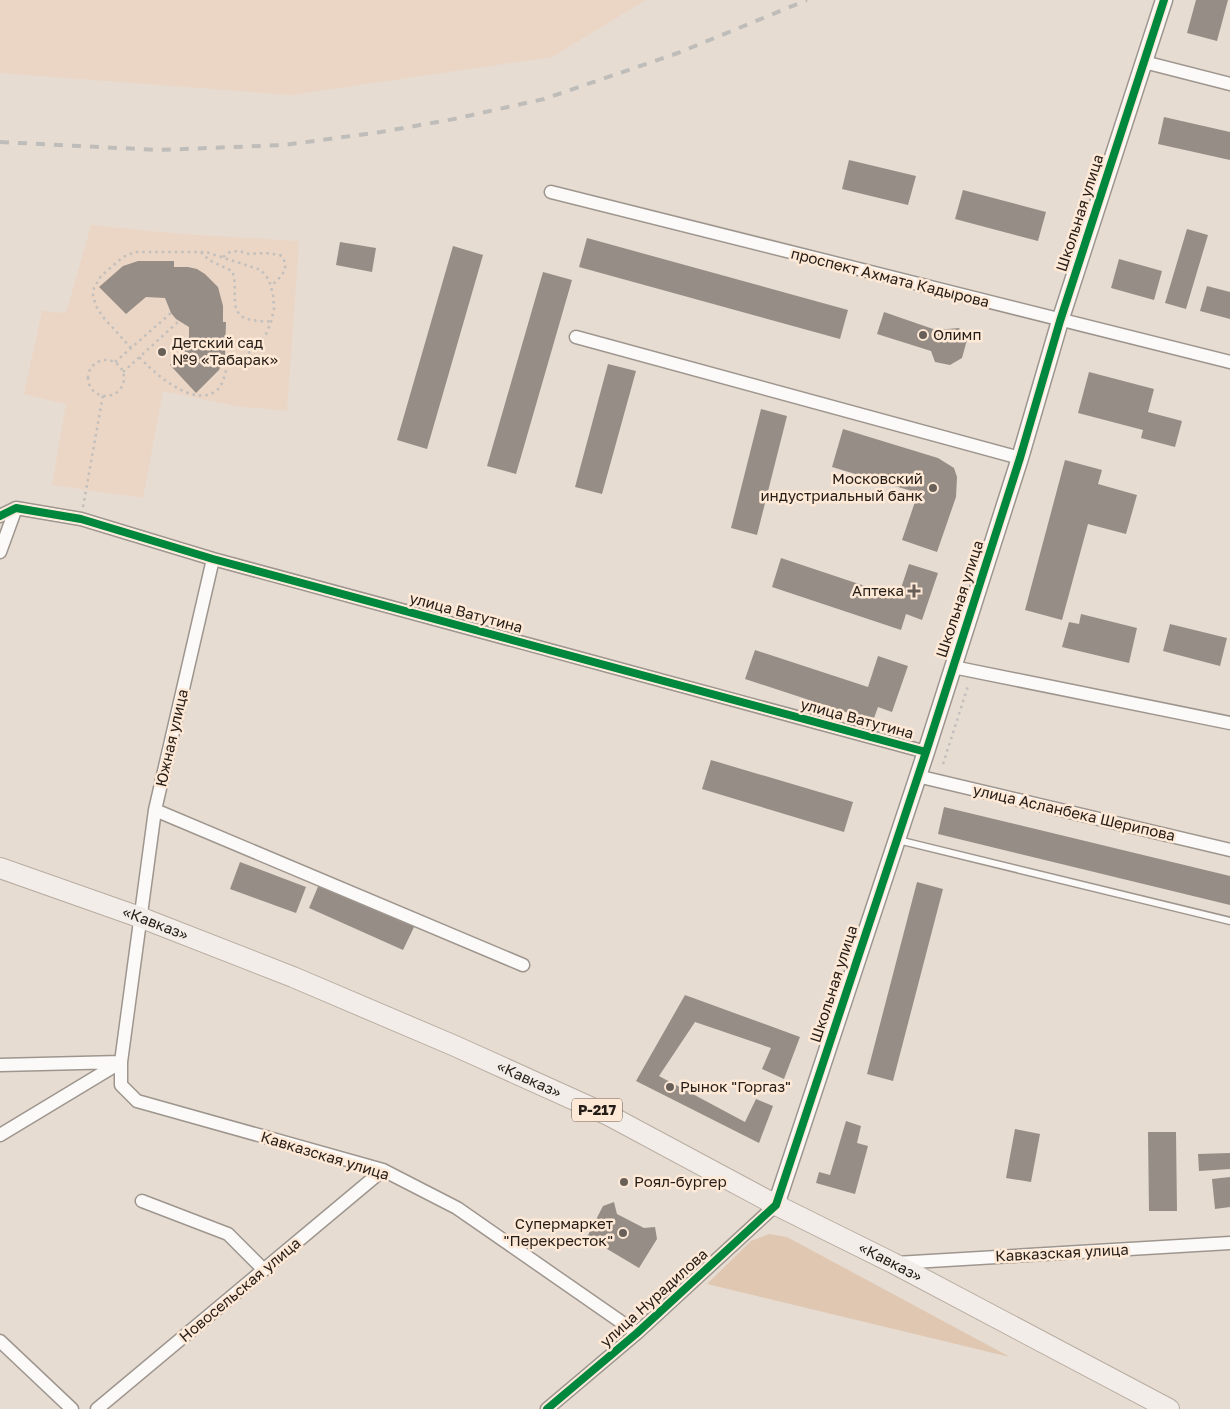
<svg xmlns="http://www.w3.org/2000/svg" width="1230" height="1409" font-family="'Golos Text',sans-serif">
<rect width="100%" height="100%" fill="#e7dcd2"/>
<path fill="#ebd6c5" d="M0 0H646L552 57 291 95 0 73Z
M91 225 181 234 299 241 287 411 235 406 163 391 143 498 52 485 66 404 24 394 42 311 66 313Z"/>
<path fill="#dfc7b2" d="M769 1234 787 1237 1010 1357 707 1284 751 1241Z"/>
<path fill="#968e86" d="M1196 0H1228L1217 41 1187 33Z
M1164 117 1230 132V160L1158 144Z
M849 160 916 176 908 205 842 189Z
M963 190 1046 212 1038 241 955 219Z
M1187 229 1208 235 1186 309 1165 303Z
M587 238 848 310 840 339 579 267Z
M340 242 376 248 372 272 336 265Z
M453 246 483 255 427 449 397 440Z
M1119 259 1162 271 1154 300 1111 288Z
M138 261H174V267H188L197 269 205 274 218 287 223 306V322H226L225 356 219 370 196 393 170 365 189 346V327L176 319 171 313 165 298 146 297 126 314 99 287 123 266Z
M543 272 572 280 516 474 487 466Z
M1207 286 1230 292V319L1200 311Z
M884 312 936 330 959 328 967 340 962 358 950 365 935 362 931 351 877 334Z
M608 364 636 371 602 494 575 487Z
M1089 372 1154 389 1148 412 1182 421 1175 447 1141 438 1143 430 1078 413Z
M761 409 787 416 757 535 731 528Z
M843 429 938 458 954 468 957 477 956 497 937 552 902 540 918 493 832 467Z
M1065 460 1102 470 1098 484 1137 495 1126 534 1088 524 1062 620 1025 610Z
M781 558 898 597 909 564 938 573 922 620 906 614 901 630 772 587Z
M1081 614 1137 628 1129 663 1062 647 1069 622 1079 624Z
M1170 624 1227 638 1220 666 1163 651Z
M755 650 868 687 878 656 908 666 892 712 878 707 873 721 745 679Z
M711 760 853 802 844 832 702 789Z
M944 807 1230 876V905L938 834Z
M240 862 306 887 296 913 230 889Z
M320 882 415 925 403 950 309 908Z
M917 882 943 889 893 1081 867 1074Z
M685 995 800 1037 784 1079 762 1069 771 1048 695 1022 659 1076 745 1122 756 1099 773 1106 759 1143 636 1081Z
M846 1121 861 1126 857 1143 868 1146 855 1194 816 1183 819 1172 830 1175Z
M1015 1129 1040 1134 1031 1182 1006 1178Z
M1148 1132H1176L1177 1211H1149Z
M1230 1153V1169L1199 1171 1198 1154Z
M1230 1177V1207L1215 1209 1212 1179Z
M614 1202 617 1214 644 1228 655 1227 657 1239 639 1268 587 1237 603 1206Z"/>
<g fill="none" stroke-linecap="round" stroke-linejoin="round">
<defs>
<path id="service" d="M898 840 1230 921"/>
<path id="minor" d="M1144 62 1230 84
M551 192 1230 362
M576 337 1020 458
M0 516 16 508 81 519 213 559 926 752
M0 552 16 508
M953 667 1230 723
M917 776 1230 850
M155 810 523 965
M0 1065 121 1062V1085L137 1101 383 1170 457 1208 637 1333
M0 1135 121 1062 155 810 213 559
M142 1201 228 1234 264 1270
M896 1263 1230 1243
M0 1341 72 1409
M97 1409 383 1170
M547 1409 637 1333 776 1205"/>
<path id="tertiary" d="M776 1205 926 752 1020 458 1060 321 1164 0"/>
<g id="primary">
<path id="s1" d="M0 868 142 918 293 977 455 1046 610 1116 776 1205 893 1263 1169 1409"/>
</g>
</defs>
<use href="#service" stroke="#9e968e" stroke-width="9"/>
<use href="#minor" stroke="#9e968e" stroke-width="15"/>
<use href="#tertiary" stroke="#9e968e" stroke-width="19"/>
<use href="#primary" stroke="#b9ada2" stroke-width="22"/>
<path stroke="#c2bfbc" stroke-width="2.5" stroke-dasharray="2.5 4" stroke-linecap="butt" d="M201 252 209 260 232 271C240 288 225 316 252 320 258 321 265 322 272 321
M223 257 230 252 239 251 249 254 266 253 280 255C292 267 281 277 271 286
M131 348 103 317 96 306 93 295 94 288 101 276 123 257 135 252H206L261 270 269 280 273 294 274 309 271 322 266 334 257 347 242 357 228 363C225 372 224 385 216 391 193 408 154 373 139 357
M88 378a18 18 0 1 1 36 0a18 18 0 1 1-36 0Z
M115 362 171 313
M123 372 179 321
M83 507 103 395
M943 764 968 686"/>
<use href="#service" stroke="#fbfaf8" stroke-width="6"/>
<use href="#minor" stroke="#fbfaf8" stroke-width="12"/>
<use href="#tertiary" stroke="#fbfaf8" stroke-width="16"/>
<use href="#primary" stroke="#f2ede8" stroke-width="20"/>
<path stroke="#bfbdba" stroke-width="4" stroke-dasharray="9 9" stroke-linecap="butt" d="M0 142 158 150 284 145 381 132 454 119 544 99 678 53 807 0"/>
<defs>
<path id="cycleway" d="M0 516 16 508 81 519 213 559 926 752
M547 1409 637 1333 776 1205 926 752 1020 458 1060 321 1164 0"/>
</defs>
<use href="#cycleway" stroke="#fee8d6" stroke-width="11"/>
<use href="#cycleway" stroke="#00873e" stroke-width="8"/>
</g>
<g fill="#685f58" stroke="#fee8d6" stroke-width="2">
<circle cx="923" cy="335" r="5"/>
<circle cx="162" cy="352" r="5"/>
<circle cx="933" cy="488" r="5"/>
<path d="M911.5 583.5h5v5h5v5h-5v5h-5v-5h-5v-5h5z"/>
<circle cx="670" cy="1087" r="5"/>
<circle cx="624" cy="1182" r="5"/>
<circle cx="623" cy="1233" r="5"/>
</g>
<g text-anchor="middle" stroke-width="5" stroke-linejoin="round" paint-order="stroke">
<rect fill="#fee8d6" stroke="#655950" stroke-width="1" x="572" y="1098.5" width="50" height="23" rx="4"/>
<g font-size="14" font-weight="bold" fill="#241c16">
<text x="597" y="1115">Р-217</text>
</g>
<g font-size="15" fill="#241c16" stroke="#fee8d6">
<text transform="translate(1080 213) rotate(-72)" y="5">Школьная улица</text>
<text transform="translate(890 278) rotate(14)" y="5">проспект Ахмата Кадырова</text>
<text transform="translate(960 599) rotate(-72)" y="5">Школьная улица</text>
<text transform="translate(466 613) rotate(15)" y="5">улица Ватутина</text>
<text transform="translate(857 719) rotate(15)" y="5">улица Ватутина</text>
<text transform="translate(172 738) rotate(-77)" y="5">Южная улица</text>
<text transform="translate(1074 813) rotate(13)" y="5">улица Асланбека Шерипова</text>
<text dy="5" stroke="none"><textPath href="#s1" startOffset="165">«Кавказ»</textPath></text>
<text transform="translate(834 984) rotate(-72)" y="5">Школьная улица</text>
<text dy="5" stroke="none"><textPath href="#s1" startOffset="570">«Кавказ»</textPath></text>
<text transform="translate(325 1156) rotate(17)" y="5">Кавказская улица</text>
<text transform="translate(1062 1253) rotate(-3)" y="5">Кавказская улица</text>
<text dy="5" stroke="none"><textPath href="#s1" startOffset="975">«Кавказ»</textPath></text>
<text transform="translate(240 1290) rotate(-40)" y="5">Новосельская улица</text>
<text transform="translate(654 1298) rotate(-42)" y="5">улица Нурадилова</text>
</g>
<g font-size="15" fill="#241c16" stroke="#fee8d6" text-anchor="start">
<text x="933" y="340">Олимп</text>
<text x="172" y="348">Детский сад<tspan x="172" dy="17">№9 «Табарак»</tspan></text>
<text x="923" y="484" text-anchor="end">Московский<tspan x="923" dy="17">индустриальный банк</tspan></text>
<text x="904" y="596" text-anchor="end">Аптека</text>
<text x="680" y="1092">Рынок "Горгаз"</text>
<text x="634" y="1187">Роял-бургер</text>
<text x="613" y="1229" text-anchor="end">Супермаркет<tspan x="613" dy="17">"Перекресток"</tspan></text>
</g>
</g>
</svg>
